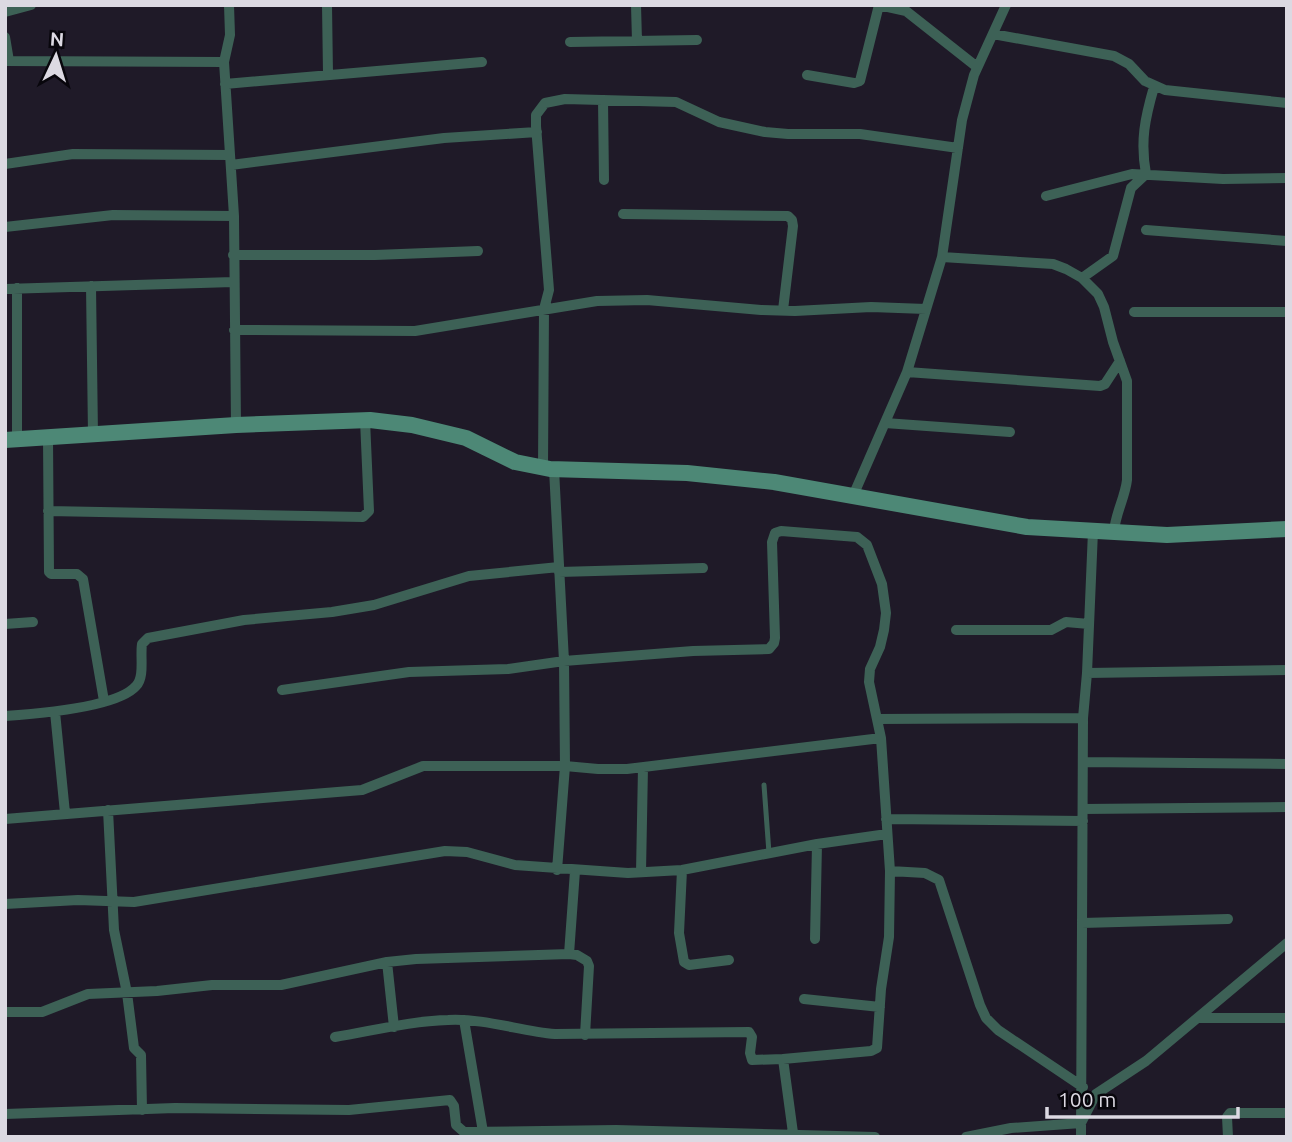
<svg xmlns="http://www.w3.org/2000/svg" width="1292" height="1142" font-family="Ubuntu,sans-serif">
<rect width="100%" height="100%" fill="#1f1a28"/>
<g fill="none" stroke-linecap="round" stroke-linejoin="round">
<path stroke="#3d6156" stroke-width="5" d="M764 785 769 853"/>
<path stroke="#3d6156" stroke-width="10" d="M229 5 230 35 224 62 234 216 236 425
M327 5 328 74
M636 5 637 41
M879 5 906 11 977 67
M5 12 31 5
M993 34 1114 56 1129 64 1145 81 1165 90 1287 103
M5 37 9 61
M570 42 697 40
M5 61 224 62
M807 75 854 83 860 81 879 5
M225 84 482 62
M603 100 604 180
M5 164 73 154 230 155
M231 165 444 138 537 132
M1046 196 1132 174 1223 179 1287 178
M623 214 788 216 792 220 793 226 783 310
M5 227 113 215 234 216
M1146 230 1287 241
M233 255H375L478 251
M942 257 1053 264 1066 269 1082 278 1098 294 1104 307 1113 342 1127 381V480C1125 498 1115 514 1114 532
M1082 278 1113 256 1131 188 1146 174C1140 141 1145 118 1154 87
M91 286 93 435
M17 288V440
M5 289 233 282
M1134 312H1287
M234 330 415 331 597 301 647 300 761 310 795 311 871 307 926 309
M907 372 1100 386 1105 384 1120 361
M885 423 1010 432
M48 438 49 572 51 574H77L83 579 104 701
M543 467 544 309 549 290 536 126V115L545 103 565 99 676 102 719 122 765 132 788 134H860L958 148
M554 469 564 661 565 766 557 870
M853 496 907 372 942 257 962 120 974 75 1006 5
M48 511 363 517 369 511 365 420
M559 572 703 568
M5 624 33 622
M956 630H1051L1066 622 1089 624
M1087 673 1287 670
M282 690 409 672 508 669 564 661 693 651 769 649 774 643 775 638 772 542 775 533 781 531 857 537 867 545 882 584 886 613 884 630 880 647 870 669 869 682 881 738 890 871 925 873 939 880 980 1005 986 1018 998 1030 1083 1087
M55 712 65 813
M5 716C34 714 117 708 136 686 145 677 140 656 142 644L148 638 244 620 332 612 374 605 469 576 559 567
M877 719 1083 718
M1083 762 1287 764
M1083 809 1287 807
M108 810 114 930 127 993 134 1048 141 1055 142 1110
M5 819 362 790 423 766H565L598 769H627L881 738
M886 819 1083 821
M682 870 679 933 684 962 689 965 729 960
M641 872 643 767
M5 904 78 900 134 902 445 851 467 852 515 865 628 873 682 870 817 844 887 834
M1082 923 1228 919
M815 939 817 844
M569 954 575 871
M387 962 394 1027
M804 999 880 1007
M5 1012H42L88 994 157 991 212 985H281L387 962 416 959 569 954 577 955 587 961 589 966 585 1035
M1199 1018H1287
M464 1020 483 1132
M335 1037C372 1031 410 1021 448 1020 484 1018 520 1031 555 1034L749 1032 752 1037 750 1053 752 1060 783 1059 793 1133
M783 1059 871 1051 877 1048 881 989 889 937 890 871
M5 1114 175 1108 349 1110 450 1100 454 1106 456 1125 464 1132 616 1130 875 1137
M966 1137 1011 1128 1081 1123 1096 1094 1146 1061 1287 943
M1081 1137 1083 718 1087 673 1093 531
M1228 1137 1227 1117 1230 1113H1287"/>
<path stroke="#4d8876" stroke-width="16" d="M5 440 236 425 370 420 412 425 466 438 515 462 550 469 687 473 774 482 1027 527 1167 535 1287 529"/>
</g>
<rect width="1292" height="1142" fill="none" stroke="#dcd9e2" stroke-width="14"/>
<g transform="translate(56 56) rotate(4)" stroke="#08060c" stroke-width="5" paint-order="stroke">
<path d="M0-5L12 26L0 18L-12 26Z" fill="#dcd9e2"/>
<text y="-10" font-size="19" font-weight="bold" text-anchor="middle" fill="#dcd9e2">N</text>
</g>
<path d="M1047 1107v10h191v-10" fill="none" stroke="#dcd9e2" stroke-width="3.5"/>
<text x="1058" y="1107" font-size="21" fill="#dcd9e2" stroke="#08060c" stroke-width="5" paint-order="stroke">100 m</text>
</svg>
